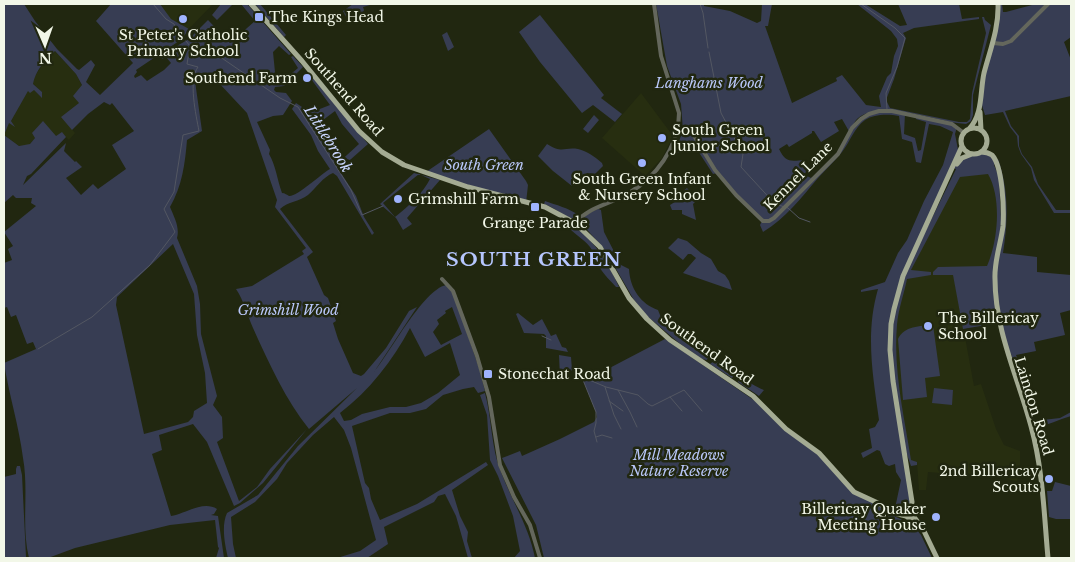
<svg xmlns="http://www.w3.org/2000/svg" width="1075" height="562" font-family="'Libre Baskerville',serif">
<rect width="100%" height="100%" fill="#212710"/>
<path fill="#272e10" d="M156 4H213L184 34Z
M55 51 76 74 82 86 80 103 62 117 75 133 69 140 62 133 56 136 35 138 29 145 19 146 4 135 5 129 9 122 13 125 11 121 28 90H34L41 97 42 92 33 84 34 78 42 65Z
M641 93 673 136 662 158 645 176 602 138Z
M992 168 1000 221 992 271 953 272 974 386 981 384 996 429 1004 445 1020 451V472L1017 481 1000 478 928 472 926 490H919L917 462H909L894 352 895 322 901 294 918 252 955 171Z"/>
<path fill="#373d53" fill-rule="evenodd" d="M4 4H24L35 21 57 49 77 69 79 70 91 60 95 65 86 82 100 95 133 63 96 21 111 4H160L171 19 189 29 182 39 136 70 137 72 134 76 135 78 141 75 147 81 164 70 171 63 166 57 162 59 161 55 189 39 208 20 230 43 255 21 241 4H247L291 54 289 55 279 46 273 52 275 72 268 81 269 86C278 79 289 77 298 68L291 57 293 56 303 67 284 86 275 87 274 90 276 92 286 93 292 101 283 115 273 116 257 122 270 150 269 154C276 166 277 179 282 193 285 193 287 195 289 196 297 197 321 174 330 169L318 151 311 135 292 109 296 103 302 107 307 114 330 105 306 72 315 80 368 144 350 160 347 159 337 167 356 196 364 217 374 233 372 235 337 176 333 173C323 177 316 188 308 195 299 202 288 201 280 209L313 252 307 257 324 295 328 298 336 321 333 323 338 339 353 373 361 376 364 374 386 348 409 311 417 307 374 372C390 353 423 290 446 285L452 292 456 301 479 368 485 391 478 393 474 387 463 389 443 395 426 409 410 413H390L352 426 365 483 369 488 371 499 380 520 417 504 486 462 488 465 452 490 460 516 468 532 467 541 472 558H468L456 516 445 494 438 496 434 502 384 527 388 544 367 558H337L360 551 376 540 351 448 344 430 334 417 313 435 287 463 277 479 255 502 231 517 233 544 236 558H228C225 545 221 526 227 513L258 495 298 446 357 388 309 429C285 399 269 363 253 328 247 315 244 301 236 289L252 286 304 254 302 251 306 248 275 207 277 200 247 113 218 82 197 76 195 81 202 131 187 140C185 164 182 186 170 207 174 217 180 227 177 238L197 286 200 304 201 334 217 396 213 405 222 417 223 438 217 442 239 501 257 487 270 469 307 429 263 483 240 503 234 506 207 442 193 424 159 435 162 450 152 454 171 516C185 514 203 500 217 509L214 514 211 515 218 516 224 558H216L219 548 218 547 215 520 170 525 75 548 48 558H37L39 557 29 558C21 526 29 491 23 458 19 426 9 395 4 363L36 349 33 342 27 344 16 315 11 317 7 307 4 308V263L12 260 8 249 13 246 4 232 36 206 31 203 32 198H16L13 195 4 203ZM55 51 76 74 82 85 73 96 79 103 61 117 72 130 88 114 104 102 110 105 112 103 134 131 112 145 126 169 98 189 93 184 81 195 66 178 82 167 76 161 75 162 64 151 66 143 23 185 27 176 31 174 66 137 62 132 56 136 43 121 32 133 35 138 30 144 19 146 4 135 9 123 15 127 11 121 28 91 30 93 34 90 42 98V92L33 84C35 71 45 60 55 51ZM335 111 342 124 359 144 336 165C331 153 322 143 318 134 317 131 317 128 315 126ZM173 244 194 294 197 335 205 373 207 403 194 411 193 417 188 422 144 434 116 305 117 297ZM452 307 462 334 441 345 433 332 439 324 437 320 446 313 445 311ZM410 328 425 357 450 343 460 375 438 393 421 403 406 407H390L362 414 351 420 344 421 340 413C369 391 393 360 410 328Z
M221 4H233L217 20 212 15Z
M255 4H260L286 35 284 37Z
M353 4H370V5L363 7 364 10 362 14 361 12 350 16 351 19H347L343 11Z
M656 4H704V6L730 11 757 23 761 21 762 4H772L768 26H765L792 103 837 81 836 78 842 75 866 105 881 107 879 96 887 77 891 73 894 56 898 46 897 39 891 31 857 4H865L900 26 907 25 898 4H959L962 19 979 17V19L914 28 903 33 906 38 894 79 886 100 890 108 959 122H967L970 119 972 93 986 33 982 17H984L985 20 991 25 973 95V115L971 121 966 124 957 123C933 119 876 100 857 119 854 122 852 128 850 133L842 119 834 122 839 131 821 142 814 131H812V133L789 147 787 144 779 149C786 163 790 161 805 160L806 171 805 175 811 178C855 156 841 101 905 114L904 134 915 138 918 151 921 150 926 122 916 119V117L952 124 957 127 955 134 959 155 954 166C964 157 975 150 989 154L996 162 998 159C1009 190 1008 222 1003 253L1037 257V272L1071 275V310L1060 313 1065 335 1034 342 1036 351 1016 355 1025 376 1023 380 1034 421 1060 418 1071 412V416C1057 420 1044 428 1031 426L1030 423 1033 422 1027 397 1011 354 1007 355 999 318 998 323 963 329 953 275H933V272L938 267 987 266C998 241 1002 198 988 174L960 177 911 270 931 272V275L907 279C904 294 898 310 897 325 893 370 904 415 911 460L917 462V465L911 466 904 446 912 506 911 510 907 511 906 516 894 513 901 480 896 472 895 464 889 466 885 464 880 451 877 450 863 458 861 453 872 448 869 429 875 427 879 420C873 376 865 334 878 289L861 292V290L885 282 898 253 907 240 924 201 943 165 953 132 940 126 929 124 921 163 916 162 912 142 902 139 899 116C888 114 874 114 865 120 854 128 850 142 842 152 835 161 826 169 818 178 801 198 786 218 763 232L760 225 762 221 736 195 717 173 713 174 698 151 674 153 683 131 681 104 667 66ZM996 163C1006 185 1005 224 999 247L1001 222 999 177 994 165ZM953 168 956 169 910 263 904 279 892 321C896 275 933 211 953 168Z
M998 4H1002L1003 12H1006L1036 4H1071V37L1064 42 1071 60V96L1005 111 1011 126 1019 136V146L1022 154 1032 167 1038 184 1056 210H1071V213H1054L1034 180 1031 168 1021 154 1018 146 1017 136 1010 127 1003 112 985 115 980 99 993 43Z
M540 15 604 95 601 98 622 114 615 122 593 105 582 113 540 62 519 32Z
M447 32 454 47 448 51 442 35Z
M594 115 599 120 588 133 583 129Z
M489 129 526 181 528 185 526 203 426 172Z
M547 144C563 154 563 147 578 149 587 151 595 157 602 163L603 166 595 174 587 173 585 175 586 177 577 185 572 186 553 171 538 156Z
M414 173 440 180 407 218 412 224 403 230 396 218 380 204ZM419 174 430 179C423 193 408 207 395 217L383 203Z
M687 188 697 200 693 204 696 220 682 214V210H672L670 205 678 200 676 197Z
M545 201C556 205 569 208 578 215L574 219C563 216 554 207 544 204Z
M598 209 601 210 604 232 621 265 629 269C630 289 641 304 658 310L662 320 666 324 709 354 707 360 702 359 679 343 647 316 634 300 605 250 581 223C584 215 591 212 598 209Z
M569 222C592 237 608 262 619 287H616C611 281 604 275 600 268 597 261 595 254 590 247 583 238 573 234 567 225Z
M678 238 687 241 701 253 711 259 718 271 725 275 729 281 732 290 683 273 696 258 691 254H688L683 260 668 248Z
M518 313 533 325 542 319 551 336 556 334 562 347 566 348 568 352 546 348V336L544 334 524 333 516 314Z
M933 325 940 376 925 378 927 397 903 400 898 339C904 326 920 326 933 325Z
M665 339 758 403 784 430 813 447 841 481 896 517 913 525 921 535 932 558H544L536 525 502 458 520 451 522 456 560 439 594 422 597 417 596 412 583 380 600 373Z
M559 355 571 357 572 370 565 376 560 378Z
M715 360 731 369 734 375 732 378 710 364Z
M738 378C745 379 756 387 764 390L759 396 738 382Z
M934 388 953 390 952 405 932 403Z
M485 393C492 419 491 448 501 472 512 501 529 527 535 558H514L520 551 513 516 498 476 490 460 487 415 480 395Z
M17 466H20L22 475 26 557 4 558V477L16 474V469Z
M1055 482 1071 486V519H1056L1049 517 1047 491H1052Z"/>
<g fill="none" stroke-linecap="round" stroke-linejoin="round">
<path stroke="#535762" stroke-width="1" d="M153 4 166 19 174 24 177 31 182 37
M700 4 703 13 708 48
M861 4 895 28 905 38 897 67 886 93 887 109
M186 41 190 46 213 52 280 98 298 107 351 190 362 215 383 206
M709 52 721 113 743 154 741 167 775 204 788 208 799 218 810 222
M542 336 551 340
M38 349 92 317 150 265 175 232 164 209 174 192 183 135 199 131C196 115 188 80 198 67L187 64 190 46
M605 387 614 415 621 429
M618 390 630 412 637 427
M670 397 682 411
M609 401 623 411
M596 437 602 435 612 438
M597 442 594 431 596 423V412L583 380 587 379 606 387 638 395 648 404 652 406 684 390 702 411"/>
<path stroke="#64675c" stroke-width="4" d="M654 4 661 56 679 113 678 128 686 130 693 134 715 170 736 195 763 221H769L774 218 838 154 852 128 861 119 869 114 879 111H892L952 124 964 133
M993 43 1003 44 1011 41 1048 4
M575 223C587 209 603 206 619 198 648 185 670 160 678 128
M442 279 453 291 477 356 489 397 500 465 514 497 530 525 540 558"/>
<path stroke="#a4ab93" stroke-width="5" d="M251 4 302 61 359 131 382 152 404 165 468 187 545 207 575 223 600 247 629 298 647 319 670 340 753 396 786 429 819 453 854 492 880 504 894 513 906 516 910 519 914 517
M980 112 981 130
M961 141a13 13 0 1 1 26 0a13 13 0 1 1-26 0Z
M969 129C983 115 980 91 984 73 990 50 999 28 998 4
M981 152C985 152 989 153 992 155 1003 167 1004 210 1003 226 1001 243 994 261 995 279 995 331 1018 377 1031 426 1043 470 1044 514 1048 558
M957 164 962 158 972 154
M906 516 907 511 911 510 912 502 893 381 890 350 891 324 894 309 903 276 962 146
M914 517 923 529 937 558"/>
</g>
<g fill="#9fb3fd" stroke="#212710" stroke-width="2">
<rect x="254" y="12" width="10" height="10" rx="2.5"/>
<circle cx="183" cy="19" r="5"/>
<circle cx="307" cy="78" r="5"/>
<circle cx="662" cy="138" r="5"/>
<circle cx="642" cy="163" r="5"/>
<circle cx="398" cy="199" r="5"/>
<rect x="530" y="202" width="10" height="10" rx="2.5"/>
<circle cx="928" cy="326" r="5"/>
<rect x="483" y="369" width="10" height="10" rx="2.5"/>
<circle cx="1049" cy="479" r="5"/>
<circle cx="936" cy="517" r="5"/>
</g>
<g text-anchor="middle" stroke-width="5" stroke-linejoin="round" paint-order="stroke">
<g font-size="14" fill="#f2f7e8" stroke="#212710" text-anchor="start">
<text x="269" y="22">The Kings Head</text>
<text x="183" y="40" text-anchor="middle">St Peter's Catholic<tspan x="183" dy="16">Primary School</tspan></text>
<text x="297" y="83" text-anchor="end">Southend Farm</text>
<text x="672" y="135">South Green<tspan x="672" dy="16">Junior School</tspan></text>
<text x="642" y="184" text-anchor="middle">South Green Infant<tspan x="642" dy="16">&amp; Nursery School</tspan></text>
<text x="408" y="204">Grimshill Farm</text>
<text x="535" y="228" text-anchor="middle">Grange Parade</text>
<text x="938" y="323">The Billericay<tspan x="938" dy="16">School</tspan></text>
<text x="498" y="379">Stonechat Road</text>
<text x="1039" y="476" text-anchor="end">2nd Billericay<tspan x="1039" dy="16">Scouts</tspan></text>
<text x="926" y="514" text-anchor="end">Billericay Quaker<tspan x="926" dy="16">Meeting House</tspan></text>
</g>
<g font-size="14" font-style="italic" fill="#b9c7f9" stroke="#212710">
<text x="709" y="88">Langhams Wood</text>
<text x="484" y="170">South Green</text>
<text x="288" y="315">Grimshill Wood</text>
<text x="679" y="460">Mill Meadows<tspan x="679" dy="16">Nature Reserve</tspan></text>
</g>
<g font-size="14" fill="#f2f7e8" stroke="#212710">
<text transform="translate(344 92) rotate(49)" y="5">Southend Road</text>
<text transform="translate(798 176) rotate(-45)" y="5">Kennel Lane</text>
<text transform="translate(707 349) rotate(36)" y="5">Southend Road</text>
<text transform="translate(1034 406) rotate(73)" y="5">Laindon Road</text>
</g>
<g font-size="15" font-style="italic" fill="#c8d4fc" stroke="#212710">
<text transform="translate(328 139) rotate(58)" y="5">Littlebrook</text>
</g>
<g font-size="19" font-weight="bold" letter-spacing="1" fill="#b6c6fe" stroke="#212710">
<text x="534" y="266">SOUTH GREEN</text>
</g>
</g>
<rect width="1075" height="562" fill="none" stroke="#f2f7e8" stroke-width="10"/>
<g transform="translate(45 45) rotate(178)" stroke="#212710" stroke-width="4" paint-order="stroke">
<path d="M0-4L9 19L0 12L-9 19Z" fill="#f2f7e8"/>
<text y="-8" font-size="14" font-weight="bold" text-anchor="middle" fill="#f2f7e8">N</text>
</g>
</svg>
